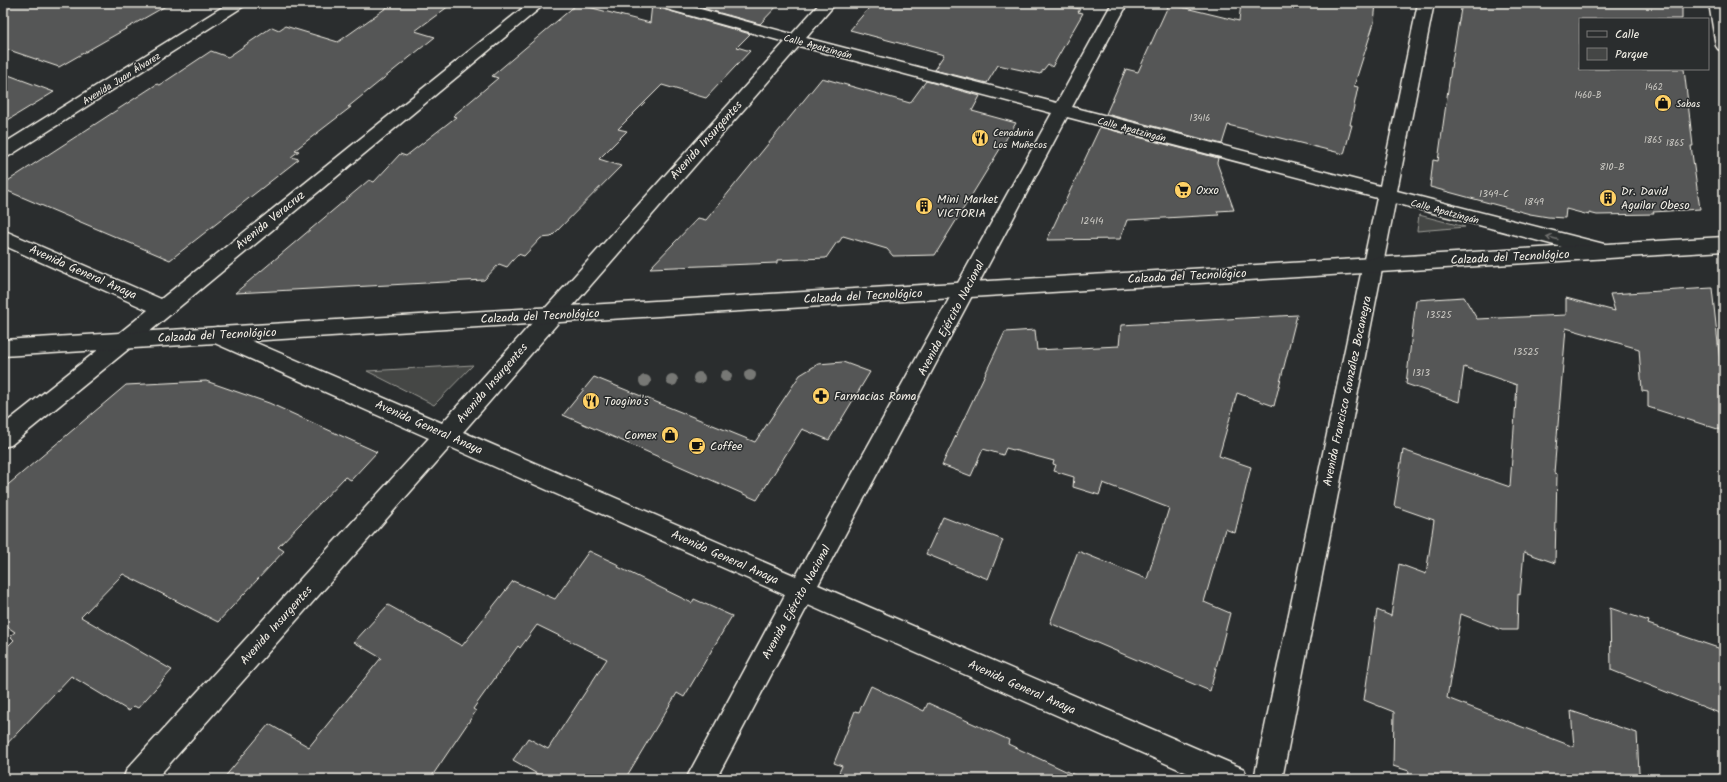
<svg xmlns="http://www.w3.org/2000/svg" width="1727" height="782" font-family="Kalam,sans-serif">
<rect width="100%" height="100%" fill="#2a2d2e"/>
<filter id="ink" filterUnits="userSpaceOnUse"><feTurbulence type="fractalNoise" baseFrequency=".025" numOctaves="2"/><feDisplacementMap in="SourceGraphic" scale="8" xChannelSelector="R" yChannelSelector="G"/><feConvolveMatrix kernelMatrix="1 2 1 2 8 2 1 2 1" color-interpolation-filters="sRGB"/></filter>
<g filter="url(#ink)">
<path fill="#444645" stroke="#9c9c96" d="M1419 215 1465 227 1417 231Z
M473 365 434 405 367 371Z"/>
<path fill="#555756" stroke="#f4f1e8" d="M14 3H171L59 67 3 48V9Z
M393 3H453L415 31 435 37 348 107H351L295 150 299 151 291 157 299 159 170 260 3 189V184L157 84 160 85 211 51 228 57 272 27 279 30 285 26 338 42Z
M684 3H780L760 24Z
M873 3H1050L1080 9 1078 12 1083 13 1052 67 1048 64 1040 74 998 65 987 83 934 70 944 55 850 30Z
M1241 3H1376L1374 23 1354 86 1358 87 1350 125H1352L1344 154 1228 125 1222 144 1106 114 1126 69 1138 72 1169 4 1239 21Z
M1462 3H1682V19H1580V69H1684L1693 146H1691L1700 209 1653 212 1654 214 1597 215 1589 213V215L1566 209 1565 218 1548 217 1530 214 1430 187 1433 160 1438 161 1452 61Z
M577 4 650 23 652 4 656 7 750 34 737 47 750 51 706 98 662 85 618 129 627 131 599 159 621 166 551 237 541 238 524 256 518 254 507 267 499 264 484 280 235 293 369 180 374 182 400 154 406 156 456 117 453 116 498 78 492 76Z
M3 73 54 92 3 123Z
M822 78 910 103 926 81 980 96 972 111 1016 123 935 255 893 256 887 249 843 236 839 242H837L826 258 777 260V263L650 268 698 218 706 220Z
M1100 127 1218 158 1217 163 1234 210 1217 211 1219 215 1127 220 1120 239 1047 240Z
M1712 288 1724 399V431L1648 407V392L1642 391 1639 349 1566 328 1554 473 1557 474 1555 563 1524 552 1520 595 1518 594 1517 630H1502L1461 614 1447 698 1574 747 1571 711 1637 733 1639 773 1650 777V779H1408L1409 771 1393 766 1394 712 1364 700 1377 610 1391 616 1399 564 1426 574 1434 520 1394 506 1403 450 1510 487 1517 385 1464 367 1459 402 1406 384 1416 300 1464 297 1477 319 1566 315V298L1615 311 1610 294Z
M1297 315 1274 406 1237 393 1219 456 1251 467 1235 533 1225 529 1204 602 1230 613 1210 691 1050 623 1078 551 1147 579 1169 508 1103 483 1099 495 1073 487 1074 477 1054 471 1056 465 1053 464 1054 461 1006 448 1003 455 983 449 971 476 942 465 1005 332 1035 330 1037 350 1119 346 1121 325Z
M843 362 870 372 829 440 802 429 757 500 563 415 594 377 755 442 800 375 818 364Z
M206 381 269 403 377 452 351 480 345 477 278 547 284 551 218 622 123 574 81 617 172 670 138 708 134 706 129 711 71 676 3 748V651L14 640 10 636 15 632 3 624V489L126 385Z
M943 517 1003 540 988 579 926 554Z
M589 551 619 565 618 567 692 603 694 599 732 616 684 697 677 693 625 779H546L513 760 528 738 548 749 607 659 537 625 520 648 518 646 473 709 476 711 430 779H223L269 724 309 747 381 658 354 642 388 605 462 646 513 581 555 599Z
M1610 608 1649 621 1648 624 1724 650V715L1611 670Z
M871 686 924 711 928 703 1009 740 1008 744 1083 779H836L842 766 834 763 855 711 859 712Z"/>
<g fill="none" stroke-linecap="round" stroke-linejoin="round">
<defs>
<path id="minor" d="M229 3H247L244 6 9 156 3 158V144Z
M529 3H546L131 347 124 349 117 347 113 341 117 335 148 310 3 245V230L161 299Z
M653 3H678L792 34 820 3H836L806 38 1057 103 1112 3H1128L1072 107 1380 186 1418 3H1434L1397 191 1604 244 1611 246 1614 251 1611 256 1604 258 1395 203 1282 779H1254L1377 198 1067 117 818 585 1244 769 1248 779H1201L808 605 716 779H686L785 595 450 447 156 779H123L127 769 429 438 210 341 206 335 210 329 217 327 224 329 442 423 785 42 656 6ZM799 46 1052 113 796 576 463 432Z
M1709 3H1724V51L1718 49 1716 46Z"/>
<path id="tertiary" d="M124 333 131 335 135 341 131 347 11 445 3 447V425L117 335Z"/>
<path id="primary" d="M1724 237V251L3 356V340Z"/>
</defs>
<use href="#minor" stroke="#f4f1e8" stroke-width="3"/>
<use href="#tertiary" stroke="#f4f1e8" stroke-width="3"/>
<use href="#primary" stroke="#f4f1e8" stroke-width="3"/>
<use href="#minor" fill="#2a2d2e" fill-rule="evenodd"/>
<use href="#tertiary" fill="#2a2d2e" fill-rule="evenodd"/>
<use href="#primary" fill="#2a2d2e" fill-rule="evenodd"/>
</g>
<g fill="#777875">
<circle cx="750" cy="375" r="6"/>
<circle cx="726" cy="376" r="6"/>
<circle cx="699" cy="378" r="6"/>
<circle cx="672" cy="380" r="6"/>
<circle cx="645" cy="381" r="6"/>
</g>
<defs><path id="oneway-shaft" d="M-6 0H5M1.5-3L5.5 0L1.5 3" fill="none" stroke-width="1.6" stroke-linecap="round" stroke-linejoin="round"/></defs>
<use stroke="#71726f" href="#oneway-shaft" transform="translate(1552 238) rotate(-166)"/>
</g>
<defs>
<symbol id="shop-disc" viewBox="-11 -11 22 22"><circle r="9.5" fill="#ffd166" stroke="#2a2d2e"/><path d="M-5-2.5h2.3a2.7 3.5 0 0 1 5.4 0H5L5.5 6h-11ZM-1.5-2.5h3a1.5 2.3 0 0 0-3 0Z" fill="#111"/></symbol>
<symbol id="restaurant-disc" viewBox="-11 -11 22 22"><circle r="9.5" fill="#ffd166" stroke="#2a2d2e"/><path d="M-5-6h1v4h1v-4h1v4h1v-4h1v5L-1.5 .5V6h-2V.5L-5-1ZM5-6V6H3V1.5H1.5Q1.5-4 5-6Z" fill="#111"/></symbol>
<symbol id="supermarket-disc" viewBox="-11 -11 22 22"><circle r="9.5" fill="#ffd166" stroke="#2a2d2e"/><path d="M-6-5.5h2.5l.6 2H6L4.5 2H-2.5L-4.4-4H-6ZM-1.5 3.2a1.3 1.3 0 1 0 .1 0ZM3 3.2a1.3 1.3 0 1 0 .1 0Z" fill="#111"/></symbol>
<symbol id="building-disc" viewBox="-11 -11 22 22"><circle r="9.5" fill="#ffd166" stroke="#2a2d2e"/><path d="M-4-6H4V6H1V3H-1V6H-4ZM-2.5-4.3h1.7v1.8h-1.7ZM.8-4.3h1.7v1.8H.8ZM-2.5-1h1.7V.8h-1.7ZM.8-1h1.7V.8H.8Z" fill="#111"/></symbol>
<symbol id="pharmacy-disc" viewBox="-11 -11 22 22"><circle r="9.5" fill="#ffd166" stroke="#2a2d2e"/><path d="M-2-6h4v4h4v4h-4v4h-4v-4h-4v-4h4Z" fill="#111"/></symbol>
<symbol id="cafe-disc" viewBox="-11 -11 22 22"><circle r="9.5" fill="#ffd166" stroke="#2a2d2e"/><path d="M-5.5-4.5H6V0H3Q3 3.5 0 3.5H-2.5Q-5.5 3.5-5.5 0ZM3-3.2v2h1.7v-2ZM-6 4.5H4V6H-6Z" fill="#111"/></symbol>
</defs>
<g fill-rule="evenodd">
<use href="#shop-disc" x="1653" y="93" width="20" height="20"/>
<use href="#restaurant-disc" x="970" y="128" width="20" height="20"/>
<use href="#supermarket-disc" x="1173" y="180" width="20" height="20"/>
<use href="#building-disc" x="1598" y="188" width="20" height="20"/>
<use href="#building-disc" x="914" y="196" width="20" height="20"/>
<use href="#pharmacy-disc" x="811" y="386" width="20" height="20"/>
<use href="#restaurant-disc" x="581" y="391" width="20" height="20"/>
<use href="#shop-disc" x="660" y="425" width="20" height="20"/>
<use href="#cafe-disc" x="687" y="436" width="20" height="20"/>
</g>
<g text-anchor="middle" stroke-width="3" stroke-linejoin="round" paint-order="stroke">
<g font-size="9" fill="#cccac4">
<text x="1654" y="90">1462</text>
<text x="1588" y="98">1460-B</text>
<text x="1200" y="121">13416</text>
<text x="1653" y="143">1865</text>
<text x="1675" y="146">1865</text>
</g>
<g font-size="10" fill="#f4f1e8" stroke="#2a2d2e">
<text transform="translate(818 46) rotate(15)" y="4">Calle Apatzingán</text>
<text transform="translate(121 78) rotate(-32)" y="4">Avenida Juan Álvarez</text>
<text transform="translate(1132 129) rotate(15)" y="4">Calle Apatzingán</text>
<text transform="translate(1445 211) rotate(15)" y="4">Calle Apatzingán</text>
</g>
<g font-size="10" fill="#f4f1e8" stroke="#2a2d2e" text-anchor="start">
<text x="1676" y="107">Sabas</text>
<text x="993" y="136">Cenaduria<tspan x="993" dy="12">Los Muñecos</tspan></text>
</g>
<g font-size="10" fill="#cccac4">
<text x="1612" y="170">810-B</text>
<text x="1494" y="197">1349-C</text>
<text x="1534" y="205">1849</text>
<text x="1092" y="224">12414</text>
<text x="1439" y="318">13525</text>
<text x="1526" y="355">13525</text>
<text x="1421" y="376">1313</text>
</g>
<g font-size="12" fill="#f4f1e8" stroke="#2a2d2e">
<text transform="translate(706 140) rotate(-48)" y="4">Avenida Insurgentes</text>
<text transform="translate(270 220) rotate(-39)" y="4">Avenida Veracruz</text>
<text transform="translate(1510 257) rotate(-3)" y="4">Calzada del Tecnológico</text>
<text transform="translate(83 272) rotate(24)" y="4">Avenida General Anaya</text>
<text transform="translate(1187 276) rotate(-3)" y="4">Calzada del Tecnológico</text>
<text transform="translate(863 296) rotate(-3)" y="4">Calzada del Tecnológico</text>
<text transform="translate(540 316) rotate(-3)" y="4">Calzada del Tecnológico</text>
<text transform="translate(951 318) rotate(-62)" y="4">Avenida Ejército Nacional</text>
<text transform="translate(217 335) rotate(-3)" y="4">Calzada del Tecnológico</text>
<text transform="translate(492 383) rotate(-49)" y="4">Avenida Insurgentes</text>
<text transform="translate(1347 391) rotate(-78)" y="4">Avenida Francisco González Bocanegra</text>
<text transform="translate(429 427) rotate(24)" y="4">Avenida General Anaya</text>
<text transform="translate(725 557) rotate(24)" y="4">Avenida General Anaya</text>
<text transform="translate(796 602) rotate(-61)" y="4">Avenida Ejército Nacional</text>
<text transform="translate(276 625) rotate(-48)" y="4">Avenida Insurgentes</text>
<text transform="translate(1022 687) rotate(24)" y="4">Avenida General Anaya</text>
</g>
<g font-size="12" fill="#f4f1e8" stroke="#2a2d2e" text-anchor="start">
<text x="1196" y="194">Oxxo</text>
<text x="1621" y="195">Dr. David<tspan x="1621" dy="14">Aguilar Obeso</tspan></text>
<text x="937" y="203">Mini Market<tspan x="937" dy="14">VICTORIA</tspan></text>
<text x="834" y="400">Farmacias Roma</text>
<text x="604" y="405">Toogino's</text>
<text x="657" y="439" text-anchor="end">Comex</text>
<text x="710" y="450">Coffee</text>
</g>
</g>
<rect width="1727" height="782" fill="none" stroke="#2a2d2e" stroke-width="16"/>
<rect x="8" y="8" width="1711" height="766" fill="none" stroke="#f4f1e8" stroke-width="1.5" filter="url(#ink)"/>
<rect x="1579" y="18" width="130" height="52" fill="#2a2d2e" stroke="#7b7b78"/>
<rect x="1587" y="31" width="20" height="6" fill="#2a2d2e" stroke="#7b7b78"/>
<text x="1615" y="38" font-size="12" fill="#f4f1e8">Calle</text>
<rect x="1587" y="48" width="20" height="12" fill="#444645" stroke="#7b7b78"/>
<text x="1615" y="58" font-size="12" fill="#f4f1e8">Parque</text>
</svg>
